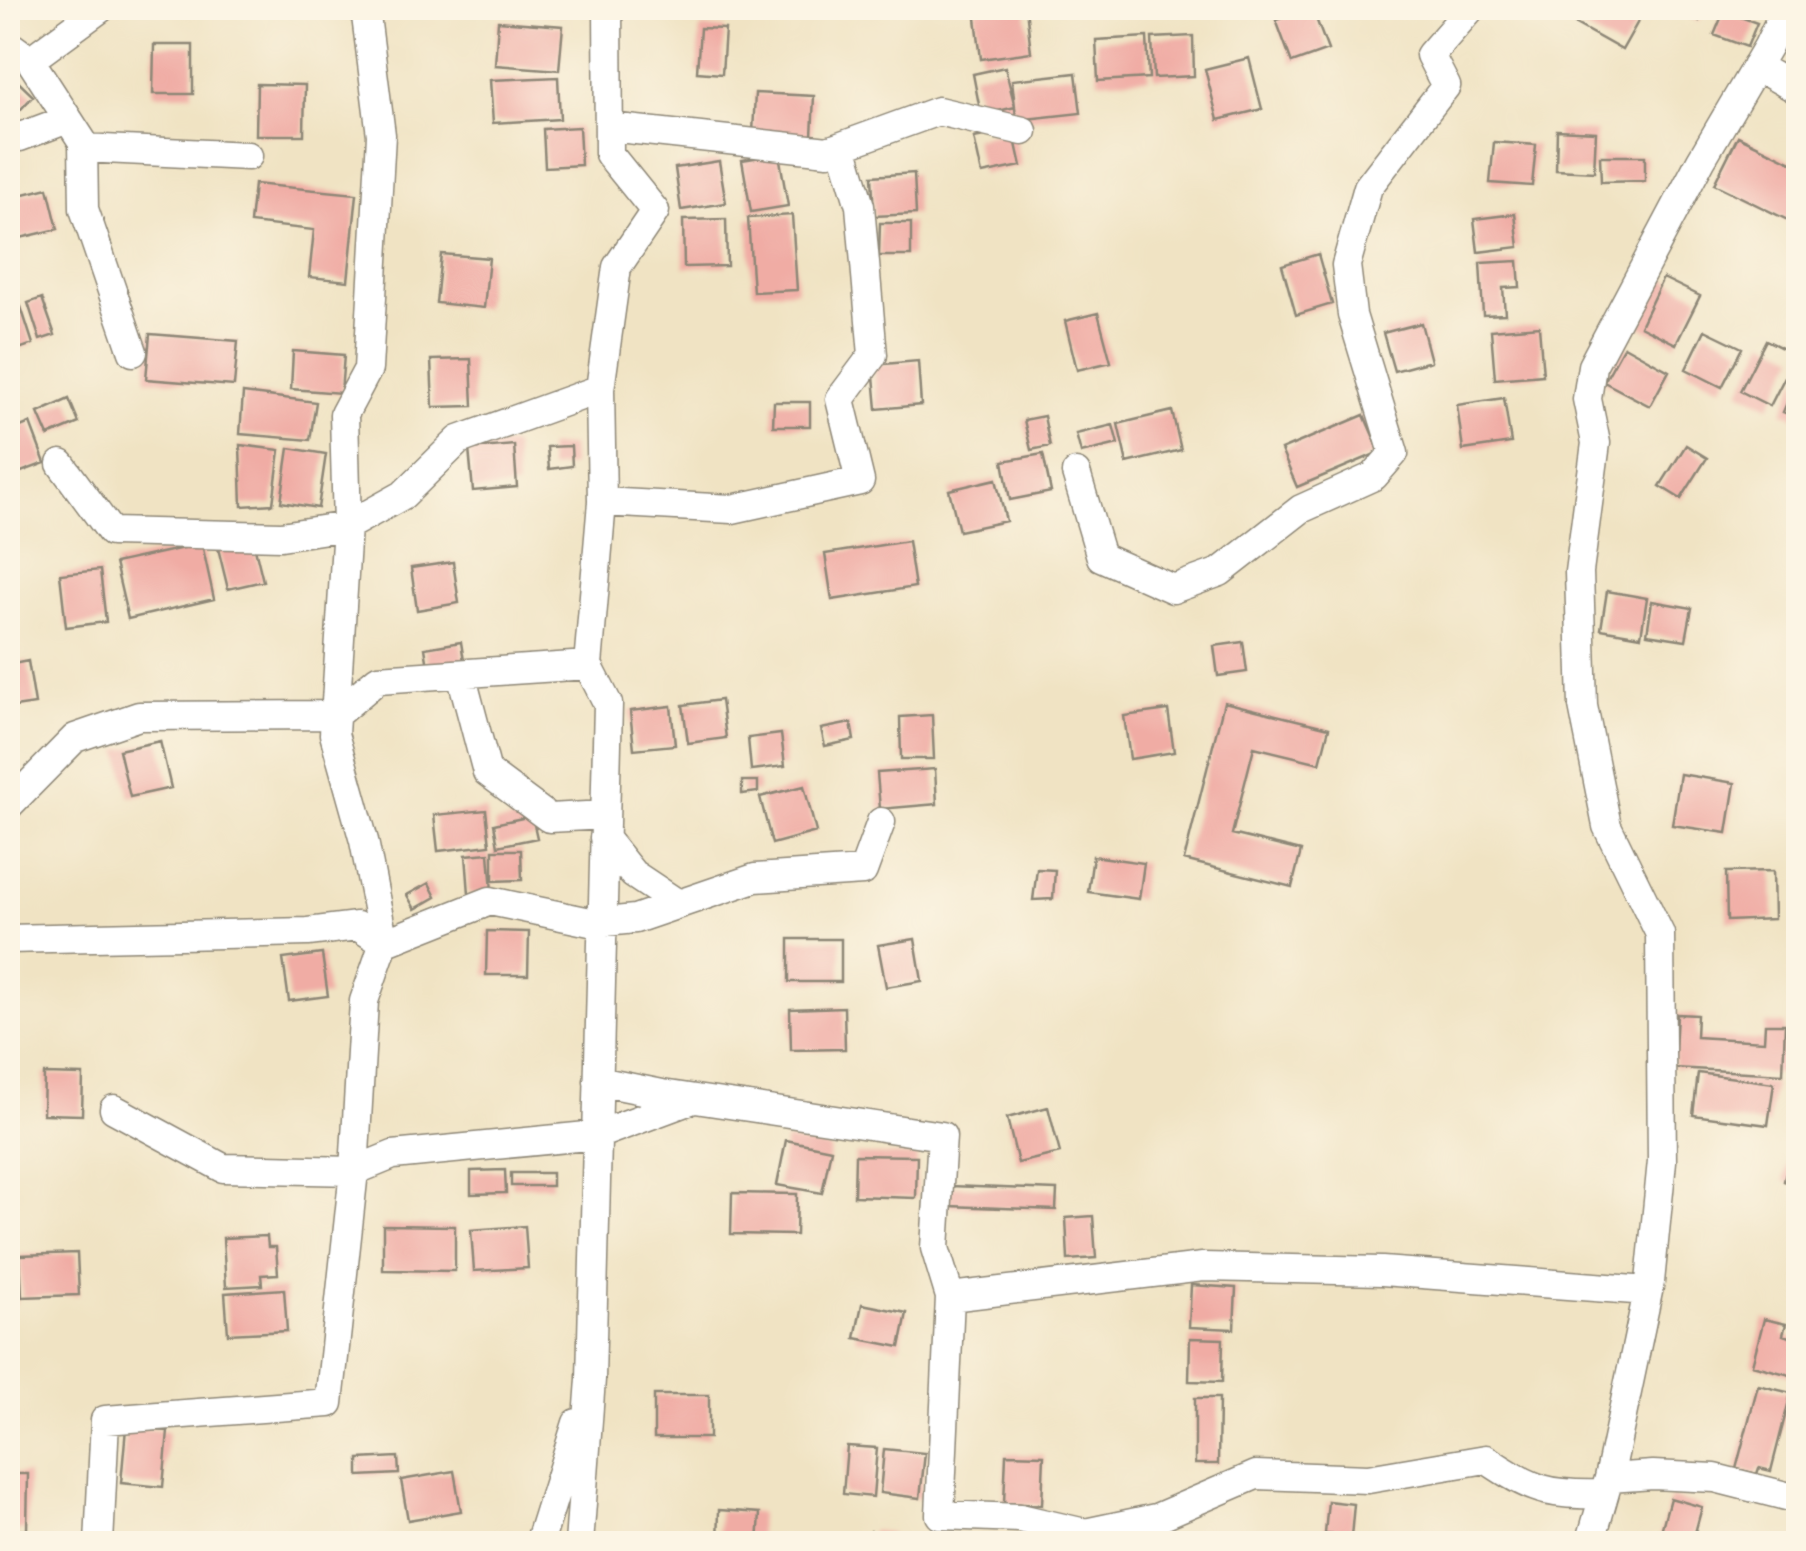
<svg xmlns="http://www.w3.org/2000/svg" width="1806" height="1551" font-family="Pangolin,sans-serif">
<rect width="100%" height="100%" fill="#fcf5e5"/>
<filter id="ink" filterUnits="userSpaceOnUse"><feTurbulence type="fractalNoise" baseFrequency=".01" numOctaves="2"/><feDisplacementMap in="SourceGraphic" scale="20" xChannelSelector="R" yChannelSelector="G"/><feConvolveMatrix kernelMatrix="1 2 1 2 8 2 1 2 1" color-interpolation-filters="sRGB"/></filter>
<filter id="wash" filterUnits="userSpaceOnUse"><feTurbulence type="fractalNoise" baseFrequency=".0048" numOctaves="4" result="noise"/><feDisplacementMap in="SourceGraphic" scale="40" xChannelSelector="R" yChannelSelector="G"/><feGaussianBlur stdDeviation="2.25" result="paint"/><feColorMatrix in="noise" values="0 0 0 0 0 0 0 0 0 0 0 0 0 0 0 0 0 1.4 0 .05"/><feComposite in="paint" operator="in"/></filter>
<g filter="url(#wash)">
<rect width="100%" height="100%" fill="#f0e3c3"/>
<g id="blocks">
<path fill="#f0aca4" d="M509 8H565L564 15 509 10Z
M998 8H1026L1031 52 981 59 975 10Z
M1312 8 1328 50 1292 63 1276 20Z
M1583 8H1620L1640 18 1622 50 1574 23Z
M1667 8H1718L1715 14 1704 10 1699 21Z
M1724 11 1757 23 1747 47 1714 35Z
M498 21 563 26 559 70 495 65Z
M700 28 725 29 722 74 697 72Z
M1193 36 1194 76 1154 78 1152 38Z
M1147 37 1149 78 1098 81 1096 40Z
M154 45H193V94H153Z
M1249 58 1262 109 1218 120 1205 69Z
M1005 67 1015 107 1012 80 1076 73 1081 113 1016 120 1015 107 981 115 973 74Z
M8 72 33 96 10 121 8 118Z
M558 77 560 119 493 123 490 80Z
M257 84 305 85 304 135H256Z
M755 93 814 96 812 136 753 133Z
M579 127 581 165 545 167 543 129Z
M1013 130 1021 166 982 174 974 138Z
M1557 130 1596 132 1594 172 1556 170Z
M1738 136 1798 165V225L1714 184Z
M1494 142 1536 145 1532 186 1490 183Z
M779 154 788 206 751 212 742 160Z
M1600 156H1645V181L1601 182Z
M719 161 726 203 681 210 675 168Z
M914 173 916 214 874 216 872 176Z
M254 184 357 194 348 281 309 277 314 230 250 223Z
M48 188 58 229 16 239 8 198Z
M1515 214 1519 247 1478 252 1474 219Z
M792 215 797 290 753 292 748 218Z
M726 219 727 266 684 267 683 220Z
M880 223H911V256H879Z
M441 254 489 258 484 308 436 303Z
M1318 254 1332 304 1296 315 1282 265Z
M1518 261 1520 287 1503 288 1505 314 1483 315 1480 263Z
M1663 278 1700 296 1676 344 1640 326Z
M42 298 55 335 40 340 28 303Z
M21 307 33 344 19 349 8 312Z
M1098 313 1111 362 1077 370 1065 321Z
M1421 323 1431 361 1394 371 1383 333Z
M1539 326 1543 375 1495 379 1491 330Z
M1705 330 1742 348 1722 387 1686 369Z
M150 334 238 341 234 386 146 379Z
M1766 340 1796 355 1770 406 1740 391Z
M1624 346 1669 371 1650 406 1604 382Z
M293 351 344 355 341 393 291 389Z
M471 359 473 406 433 407 431 360Z
M918 361 921 405 877 409 873 365Z
M1798 377V418L1783 412Z
M243 393 316 402 310 440 240 434Z
M1504 398 1511 443 1463 450 1457 405Z
M69 399 79 423 48 436 38 413Z
M774 402H810V426H773Z
M1172 411 1181 450 1127 463 1118 424Z
M1364 415 1380 452 1297 487 1281 450Z
M1044 416 1050 446 1031 450 1024 420Z
M30 423 45 463 8 477V432Z
M1113 425 1118 444 1081 453 1076 434Z
M240 445 280 450 273 504 242 506Z
M514 445 517 487 473 491 469 449Z
M1686 445 1707 458 1681 499 1660 486Z
M571 446 572 466 549 469 547 447Z
M289 448 326 454 318 508 281 502Z
M1043 454 1051 492 1010 500 1003 461Z
M996 479 1006 521 959 531 949 490Z
M252 536 263 581 228 589 217 544Z
M908 541 915 587 832 600 825 554Z
M202 544 214 599 128 619 115 563Z
M453 562 459 603 417 610 411 568Z
M100 570 106 622 66 627 60 574Z
M1607 591 1647 598 1641 636 1601 629Z
M1652 601 1692 608 1686 640 1647 634Z
M461 642 464 661 428 667 425 648Z
M1243 642 1247 672 1218 676 1214 646Z
M28 661 35 704 8 708V665Z
M721 700 726 738 688 743 683 705Z
M1224 702 1329 728 1320 763 1254 747 1232 834 1301 851 1292 887 1184 860Z
M671 706 675 745 634 749 630 711Z
M1168 710 1174 752 1130 759 1124 716Z
M932 715 934 759H901L900 717Z
M851 723 854 740 825 746 821 729Z
M781 734 785 766 751 770 748 738Z
M160 741 171 788 130 797 119 750Z
M935 769 937 804 880 809 877 773Z
M1680 774 1735 783 1727 833 1672 825Z
M742 781H758V792L742 794Z
M804 786 816 832 772 844 760 797Z
M486 810 490 845 438 851 434 815Z
M532 816 537 838 498 846 494 824Z
M493 850H521L522 880 493 881Z
M489 853 492 892 469 894 466 855Z
M1093 856 1144 863 1139 899 1088 892Z
M1037 869 1055 870 1053 899 1033 900Z
M1773 871 1774 919 1727 921 1726 872Z
M429 883 436 897 415 909 407 895Z
M487 931 529 932 528 975H486Z
M789 939H841V982H789Z
M915 939 922 981 886 987 878 945Z
M322 954 328 996 289 1001 283 959Z
M844 1007 845 1049 791 1050 790 1009Z
M1677 1014 1697 1015 1696 1037 1764 1041 1765 1024H1785L1783 1074 1674 1068Z
M1698 1073 1774 1083 1768 1125 1693 1115Z
M44 1074 83 1075 82 1115 43 1114Z
M1048 1107 1060 1153 1018 1163 1007 1118Z
M786 1140 831 1149 822 1193 777 1185Z
M1792 1146 1798 1148V1185L1784 1181Z
M855 1155 917 1156 916 1198 854 1196Z
M505 1170 506 1193 471 1194V1171Z
M511 1173H552V1186H511Z
M950 1186 1057 1190 1056 1210 949 1206Z
M732 1193 797 1194 796 1235 731 1234Z
M1093 1216 1096 1258 1068 1260 1066 1218Z
M383 1225 455 1226V1271L383 1270Z
M525 1226 528 1268 474 1271 471 1230Z
M267 1236 268 1247H276L278 1274 261 1275 262 1285 226 1287 223 1238Z
M77 1253 79 1295 22 1297 20 1255Z
M8 1263H16V1304H8Z
M1191 1285 1236 1288 1234 1329 1189 1327Z
M284 1289 287 1331 228 1334 225 1293Z
M862 1304 907 1313 900 1347 855 1338Z
M1764 1319 1786 1324 1783 1335 1798 1340 1794 1376 1752 1365Z
M1190 1338 1223 1339 1222 1382 1189 1381Z
M1758 1385 1791 1393 1771 1471 1759 1468 1757 1474 1736 1469Z
M654 1395H709V1438H654Z
M1195 1398H1219L1218 1464H1195Z
M126 1428 168 1431 163 1487 121 1483Z
M847 1446 877 1448 873 1497 843 1494Z
M884 1449 925 1453 920 1498 880 1493Z
M1006 1454 1044 1455 1042 1505 1004 1503Z
M398 1457 399 1474 359 1476V1459Z
M454 1471 461 1511 408 1520 401 1480Z
M8 1474H28L27 1530H8Z
M1670 1498 1702 1507 1692 1544 1660 1535Z
M1328 1501 1354 1504 1351 1537 1325 1534Z
M719 1510 760 1513 758 1544H718Z
M871 1531 891 1533 889 1544H870Z"/>
</g>
</g>
<g filter="url(#ink)">
<use href="#blocks" fill-opacity="0" stroke="#8e8777" stroke-width="2.5"/>
<g fill="none" stroke-linecap="round" stroke-linejoin="round">
<defs>
<path id="minor" d="M8 44 30 60 83 142 84 209 133 352
M30 60 101 8
M1756 66 1798 90
M609 127 828 151 938 111 1023 131
M8 134 20 137 68 119
M83 148 248 156
M61 464 111 532 281 536 347 526 403 495 459 440 600 389
M1076 473 1101 557 1173 589 1220 572 1301 509 1374 476 1394 453 1352 315 1346 265 1368 187 1446 86 1430 55 1471 8
M602 502 732 509 860 481 840 399 873 355 860 206 842 146
M461 674 487 772 549 818 605 815
M8 806 75 738 139 716 335 715 378 679 588 665
M604 838 633 874 678 904
M8 939 308 932 357 926 384 943 490 901 595 923 635 919 755 878 863 871 881 822
M598 1081 662 1094 942 1136 935 1248 950 1297 940 1515 1020 1518 1085 1533 1156 1518 1256 1475 1368 1479 1486 1459C1531 1490 1549 1496 1604 1494
M114 1109 223 1168 354 1171 393 1155 597 1135 691 1100
M950 1297 1203 1267 1382 1271 1648 1291
M1609 1478 1653 1475 1715 1478 1798 1499
M99 1544 105 1420 329 1403 354 1171 364 1001 384 943 364 841 334 734 347 526 344 414 368 369 381 135 365 8
M539 1544 577 1423
M579 1544 591 1379 608 704 588 665 602 502 600 389 617 267 655 211 609 154 608 8
M1590 1544 1609 1478 1650 1282 1662 1161 1660 934 1607 826 1583 706 1579 572 1596 443 1587 399 1592 366 1701 160 1768 46 1786 8"/>
</defs>
<use href="#minor" stroke="#8e8777" stroke-width="31"/>
<use href="#minor" stroke="#fff" stroke-width="28"/>
</g>
</g>
<rect width="1806" height="1551" fill="none" stroke="#fcf5e5" stroke-width="40"/>
</svg>
